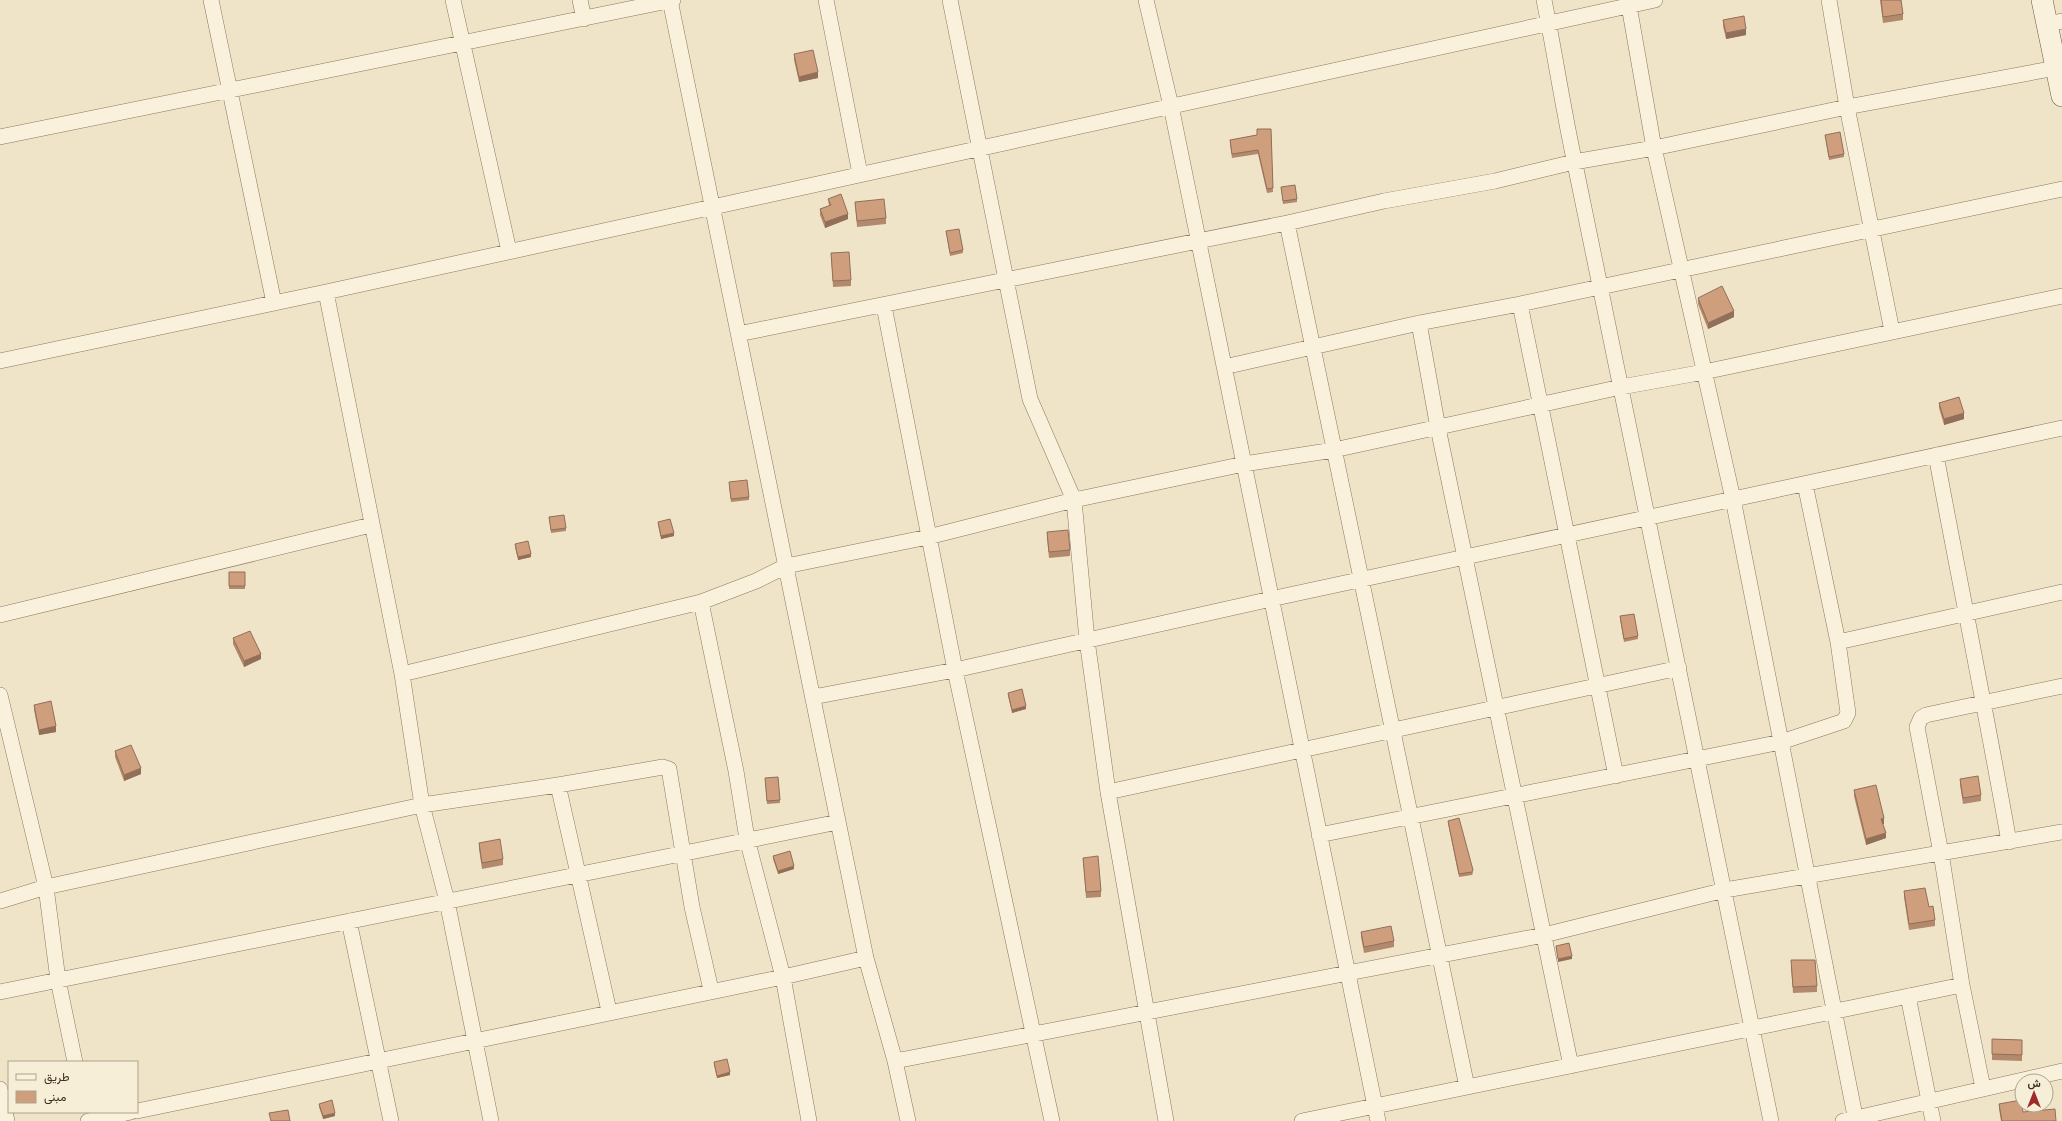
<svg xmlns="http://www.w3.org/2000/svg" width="2062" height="1121" font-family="'IBM Plex Serif',Vazirmatn,serif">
<rect width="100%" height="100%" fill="#f0e4c8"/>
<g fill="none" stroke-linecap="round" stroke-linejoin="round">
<defs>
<path id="street" d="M211 0 274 303
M453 0 509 251
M580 0 584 19
M670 0 866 958 895 1061 908 1121
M826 0 860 174
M950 0 1030 399 1074 500 1087 640 1108 792 1166 1121
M1146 0 1171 106 1378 1121
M1544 0C1555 54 1563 109 1575 164 1642 482 1708 801 1771 1121
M1628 0 1654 148 1733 499 1856 1121
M1829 0 1847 107 1892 331
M2047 24 2062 21
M0 137 673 0
M1287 223 1467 1087
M326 292 402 674 422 805 447 901 491 1121
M1520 304 1616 776
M884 306 955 670 1052 1121
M1419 323 1438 428 1571 1066
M738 334 1287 223 1384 201 1495 181 1574 162 1654 148 1847 107 2056 68
M0 361 326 292 1655 0
M1224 367 1419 323 1520 304 2062 189
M1936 455C1960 584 1986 712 2009 842
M701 602 736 771 747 839 783 977 809 1121
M0 615 371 525
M1838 642 2062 592
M402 674 701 602 756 581 786 566 928 537 1074 500 1244 464 1334 450 1621 387 1704 372 2062 296
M0 695 46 887 58 980 75 1062
M813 697 955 670 1271 599 2062 428
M558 785 609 1011
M1108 792 1679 668
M1319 835 1781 742 1844 721 1848 713 1838 642 1805 484
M0 901 46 887 422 805 558 785 663 767 669 769 692 907 711 990
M349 921 391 1121
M0 992 838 822
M1908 996 1933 1121
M895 1061 1544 935 1725 890 2062 832
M1983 1088 1962 985 1941 853 1917 727 1921 718 1926 715 2062 686
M0 1089 7 1121
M137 1111 783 977 866 958
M88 1121 131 1112
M1302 1121 1962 985
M1843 1121 2062 1071"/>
<path id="secondary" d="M2042 0 2062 96"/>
</defs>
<use href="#street" stroke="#8d765c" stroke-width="16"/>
<use href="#secondary" stroke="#6f573f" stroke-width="22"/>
<use href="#street" stroke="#faf1dc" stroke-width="15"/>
<use href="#secondary" stroke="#faf1dc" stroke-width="21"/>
</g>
<path fill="#b2896c" d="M1880 0H1901L1903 14V20L1883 23Z
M1723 20 1746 35 1726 39 1723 26Z
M794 54 818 78 799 82 794 60Z
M1271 129 1273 192 1267 193 1258 154 1232 158 1230 144V140L1257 135Z
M1825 135 1844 154V157L1829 160Z
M1281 187 1297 199V202L1283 204Z
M828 199 848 219 825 228 820 215V209L829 206Z
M855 202 886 218V224L857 227Z
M946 231 963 250V253L950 256Z
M831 253 851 280V286L833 287Z
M1698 298 1734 317 1708 329 1698 304Z
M1939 403 1964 419 1944 425 1939 408Z
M729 485 749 497V500L731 502Z
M549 517 566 528V531L551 533Z
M658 522 674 536 661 539 658 525Z
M1047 532 1070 550V556L1049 558 1047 538Z
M515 544 531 557 518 560 515 547Z
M229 572H245V589H229Z
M1620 616 1638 636V639L1624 642 1620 619Z
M233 638 261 659 244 667 233 644Z
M1008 693 1026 709 1012 713 1008 696Z
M34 705 56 732 39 735 34 710Z
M115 751 141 774 124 781 115 757Z
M778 777 780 803 767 804 765 778Z
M1960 779 1981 795V801L1963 804 1960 785Z
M1854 790 1884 824H1883L1886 838 1866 845 1854 796Z
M1448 821 1473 873 1472 875 1459 877 1448 823Z
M479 843 503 859V865L482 869 479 849Z
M773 856 794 869 778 874 773 859Z
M1083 858 1101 891V897L1086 898Z
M1904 891 1929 907 1935 920V926L1909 930 1904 897Z
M1361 932 1394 941V947L1364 953 1361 937Z
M1791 966 1817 986V992L1793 993Z
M1992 1039 2022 1040V1061L1992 1060Z
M714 1062 730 1075 717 1078 714 1065Z
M319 1104 335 1116 323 1119 319 1107Z
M1999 1104 2023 1112 2056 1121H2001L1999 1109Z"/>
<path fill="#916f58" d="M1746 29V35L1726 39V33Z
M818 72V78L799 82V77Z
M848 214V219L825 228V222Z
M1734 311V317L1708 329V323Z
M1964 413V419L1944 425V419Z
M674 533V536L661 539V536Z
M531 554V557L518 560V557Z
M261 654V659L244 667V661Z
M1026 706V709L1012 713V710Z
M56 726V732L39 735V730Z
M141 768V774L124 781V775Z
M1884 818V824L1881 825V819Z
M1886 833V838L1866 845V839Z
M794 866V869L778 874V871Z
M1572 956V959L1558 962V959Z
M730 1072V1075L717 1078V1076Z
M335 1113V1116L323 1119V1116Z"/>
<path fill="#cf9f7d" stroke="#916f58" d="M1881 0H1901L1903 14 1883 17Z
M1744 16 1746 29 1726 33 1723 20Z
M813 50 818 72 799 77 794 54Z
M1257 129H1271L1273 188 1267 189 1258 150 1232 154 1230 140 1257 135Z
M1840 132 1844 154 1829 157 1825 135Z
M1295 185 1297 199 1283 201 1281 187Z
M841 194 848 214 825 222 820 209 831 205 828 199Z
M884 199 886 218 857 221 855 202Z
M959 229 963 250 950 253 946 231Z
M849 252 851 280 833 281 831 253Z
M1722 286 1734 311 1708 323 1698 298Z
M1959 397 1964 413 1944 419 1939 403Z
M747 480 749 497 731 499 729 482Z
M564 515 566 528 551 530 549 517Z
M670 519 674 533 661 536 658 522Z
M1068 530 1070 550 1049 552 1047 532Z
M528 541 531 554 518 557 515 544Z
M229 572H245V586H229Z
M1634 614 1638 636 1624 639 1620 616Z
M250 631 261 654 244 661 233 638Z
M1022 689 1026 706 1012 710 1008 693Z
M51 701 56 726 39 730 34 705Z
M131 745 141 768 124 775 115 751Z
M1978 776 1981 795 1963 798 1960 779Z
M778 777 780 800 767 801 765 778Z
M1876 785 1884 818 1881 819 1886 833 1866 839 1854 790Z
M1459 818 1473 870 1472 872 1459 874 1448 821Z
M500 839 503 859 482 863 479 843Z
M790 851 794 866 778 871 773 856Z
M1098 856 1101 891 1086 892 1083 858Z
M1925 888 1929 907 1933 906 1935 920 1909 924 1904 891Z
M1391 926 1394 941 1364 947 1361 932Z
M1569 943 1572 956 1558 959 1556 946Z
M1791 960H1815L1817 986 1793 987Z
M1992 1039 2022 1040V1055L1992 1054Z
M727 1059 730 1072 717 1076 714 1062Z
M332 1100 335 1113 323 1116 319 1104Z
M2021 1100 2023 1112 2055 1109 2056 1121H2002L1999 1104Z
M288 1110 290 1121H271L269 1113Z"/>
<rect x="8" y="1061" width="130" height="52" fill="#f7eed8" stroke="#ada18e"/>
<rect x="16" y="1074" width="20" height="6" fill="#faf1dc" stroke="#ada18e"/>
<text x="44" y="1081" font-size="12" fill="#3d2e20">طريق</text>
<rect x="16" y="1091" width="20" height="12" fill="#cf9f7d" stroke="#ada18e"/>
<text x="44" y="1101" font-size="12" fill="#3d2e20">مبنى</text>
<g transform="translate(2034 1093)"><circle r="19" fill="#f7eed8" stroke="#ada18e"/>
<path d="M0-3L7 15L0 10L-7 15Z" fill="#9e2a2b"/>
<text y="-6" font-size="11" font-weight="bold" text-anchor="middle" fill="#3d2e20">ش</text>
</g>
</svg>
